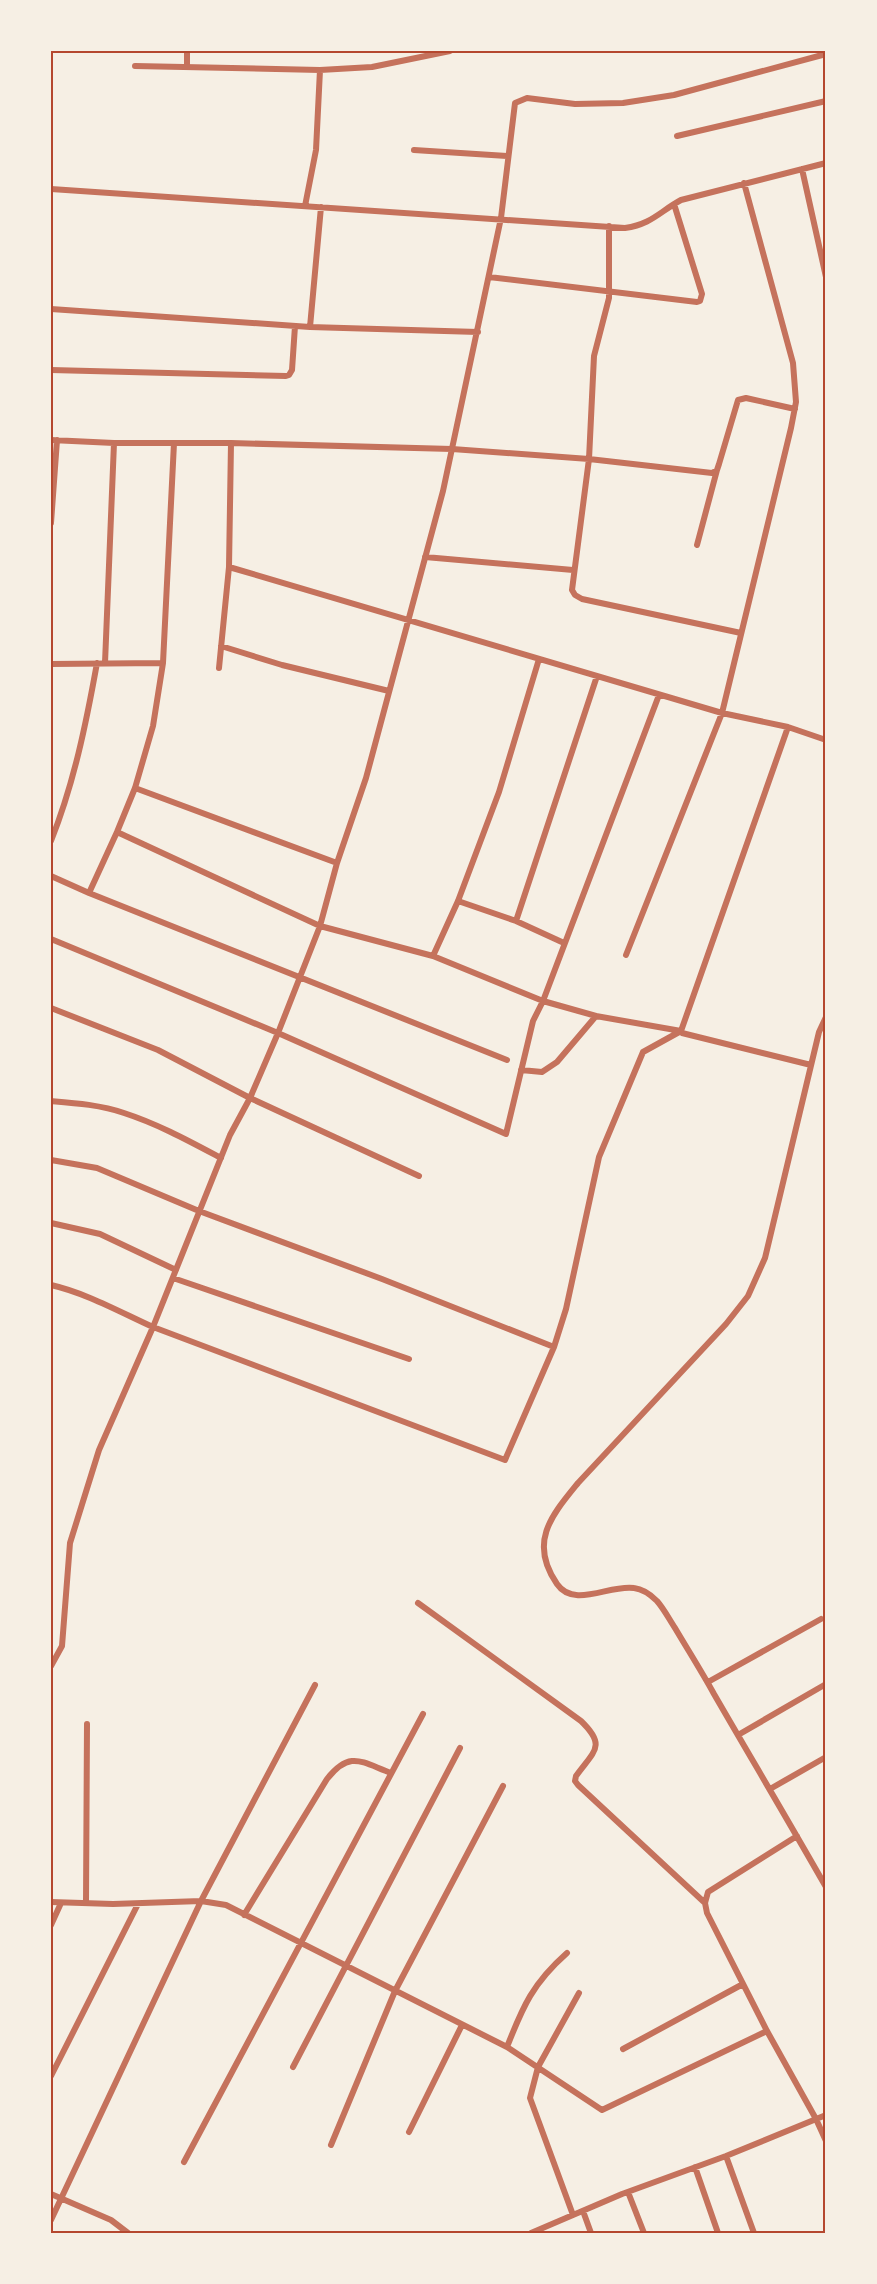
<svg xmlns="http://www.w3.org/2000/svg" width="877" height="2284" font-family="Literata,serif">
<rect width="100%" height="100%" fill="#f6efe4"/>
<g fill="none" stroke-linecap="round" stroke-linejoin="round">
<path stroke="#c5725c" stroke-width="6" d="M135 66 320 70 372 67 450 51
M187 67V51
M677 136 826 101
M414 150 507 156
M802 169 826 277
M51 189 625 228C652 224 659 212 681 200L826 163
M305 206 316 150 320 70
M609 226V298L594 356 589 459 572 590 575 595 582 599 741 633
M489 277 697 302 700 301 702 294 674 204
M51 309 310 327 478 332
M310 327 321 207
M51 370 286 376 289 375 292 370 295 326
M51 440 114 443H231L452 449 589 459 712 473 717 470 719 464 738 400 746 398 795 409
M51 523 57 440
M697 545 717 470
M425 557 573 570
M229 567 722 713 788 727 826 740
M221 646 282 665 389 691
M105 663 114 443
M51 664 163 663
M219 668 229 567 231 443
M135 788 337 863
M117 832 320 926 433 956 543 1001 596 1016 681 1031 682 1033 811 1065
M51 841C74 783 86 724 97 663
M51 876 89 893 507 1060
M89 893 117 832 135 788 153 726 163 663 174 443
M458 901 516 921 564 943
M516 921 597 676
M51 939 278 1033 506 1134 533 1021 543 1001 659 695
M626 955 722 713 791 428 796 402 793 363 744 183
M433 956 458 901 499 792 539 659
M51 1008 158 1050 250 1098 419 1176
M826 1017 819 1032 765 1258 748 1296 726 1324 578 1483C552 1515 528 1542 557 1584 574 1609 610 1584 634 1588 643 1589 651 1595 657 1601 664 1609 669 1619 675 1628 688 1650 702 1672 714 1694 751 1758 789 1822 826 1887
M521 1070 542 1072 557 1062 596 1016
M51 1101C75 1103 101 1105 124 1113 158 1124 189 1141 221 1158
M51 1160 97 1168 199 1211 382 1279 554 1347
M51 1223 100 1234 176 1270
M173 1278 409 1359
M51 1285C86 1293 120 1312 153 1327L505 1460 554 1347 566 1309 599 1157 643 1052 681 1031 788 727
M418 1603 581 1721C607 1746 594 1751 576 1776L575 1781 578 1785 705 1903
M51 1666 62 1646 70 1543 99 1450 153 1327 230 1135 250 1098 278 1033 320 926 337 863 366 778 443 491 501 218 515 103 527 98 575 104 623 103 674 95 826 54
M708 1682 821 1619
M738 1735 826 1684
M770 1789 826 1757
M797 1836 708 1892 705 1903 707 1913 767 2031 816 2119 826 2141
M51 1902 113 1904 201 1901 226 1905 507 2047 602 2110 767 2031
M86 1903 87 1724
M244 1915 327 1779C350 1750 361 1762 391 1773
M51 1925 61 1903
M507 2047C523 2006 533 1983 567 1953
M623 2049 743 1984
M293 2067 460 1748
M51 2076 138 1904
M409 2132 462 2025
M331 2145 395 1991 503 1786
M726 2156 754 2233
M184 2162 423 1714
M695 2167 718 2233
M628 2192 644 2233
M51 2194 111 2220 128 2233
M583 2211 591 2233
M573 2215 530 2098 538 2067 579 1993
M51 2220 201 1901 315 1685
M531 2233 622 2194 726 2156 826 2115"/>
</g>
<rect width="877" height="2284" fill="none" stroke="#f6efe4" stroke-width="105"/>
<rect x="52" y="52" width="772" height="2180" fill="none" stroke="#b5482f" stroke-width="2"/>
</svg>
